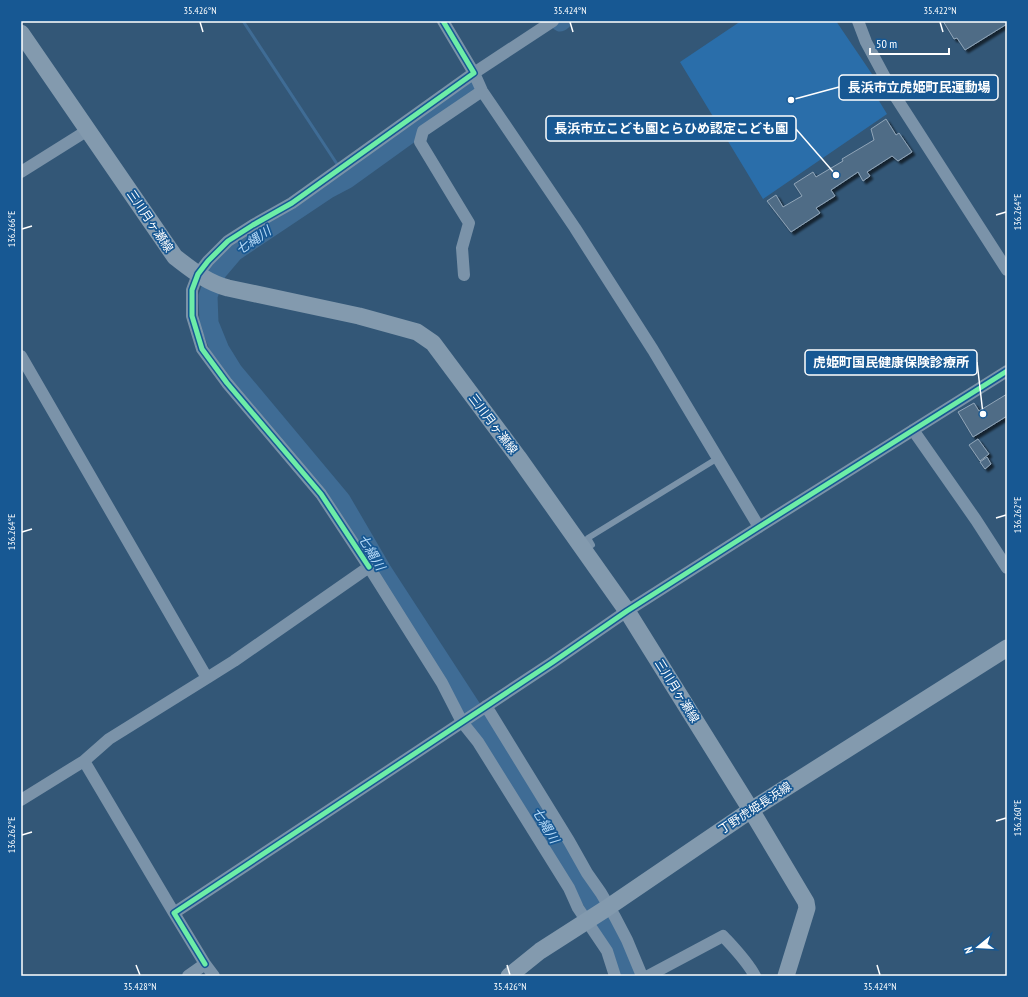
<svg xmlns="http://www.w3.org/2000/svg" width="1028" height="997" font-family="'PT Sans Narrow','Noto Sans JP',sans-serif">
<defs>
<filter id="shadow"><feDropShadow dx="3" dy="3" stdDeviation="1" flood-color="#0009"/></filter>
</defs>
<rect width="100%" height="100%" fill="#335777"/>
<path fill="#2a6eaa" d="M741 21H836L876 80 870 86 887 114 763 199 680 62Z"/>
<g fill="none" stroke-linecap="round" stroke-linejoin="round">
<path stroke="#3f6c95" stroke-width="3" d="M243 21 339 167
M342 171 347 179"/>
<path stroke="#3f6c95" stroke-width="19" d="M560 22 562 21
M472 89 347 179 328 189 234 252 217 272 208 296 209 323 220 350 233 371 341 500 383 572 517 778 612 934 623 961 628 976"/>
</g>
<path fill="#506c86" stroke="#90a5b8" filter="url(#shadow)" d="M943 21H1007V24L965 50 957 38 954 39Z
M886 119 896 135 899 133 912 152 898 161 892 156 867 172 870 176 863 181 858 172 831 190 835 196 816 208 820 213 791 232 767 201 776 195 783 207 802 196 794 184 813 172 816 177 843 161 842 159 874 140 871 129Z
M1007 394V416L973 437 958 412 974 403 979 411Z
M978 439 989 454 980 461 969 445Z
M987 457 991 464 985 469 980 462Z"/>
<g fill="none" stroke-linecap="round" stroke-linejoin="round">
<path stroke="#7b93a9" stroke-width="6" d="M585 549 592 545 588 538 718 458"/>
<path stroke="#7b93a9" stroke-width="12" d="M553 21 474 73 482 91 575 228 653 350 759 527
M858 21 866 42 895 96 1007 270
M21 172 88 130
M464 275 462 248 469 223 420 142 423 131 482 91
M21 356 207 678 109 739 84 761
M913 430 976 520 1007 568
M369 567 321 494 227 383 202 349 192 316V290L198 274 208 261 228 241 253 225 292 203 474 73 443 21
M207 678 234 661 369 567 442 683 462 722 478 742 569 888 578 908 607 951 615 976
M486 706 569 841 587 873 601 893 615 917 627 940 642 976
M21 800 84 761 174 913
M205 964 174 913 553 662 627 611 759 527 1007 371
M188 976 205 964 214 976
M648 976 723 936C735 949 747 961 755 976"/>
<path stroke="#839aae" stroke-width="17" d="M21 33 175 257C192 270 206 282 228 288L359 316 417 332 433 343 518 457 627 611 751 810 806 902 807 908 786 976
M509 976 540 951 607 908 751 810 1007 648"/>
<defs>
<path id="cycleway" d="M369 567 321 494 227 383 202 349 192 316V290L198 274 208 261 228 241 253 225 292 203 474 73 443 21
M205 964 174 913 553 662 627 611 759 527 1007 371"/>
</defs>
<use href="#cycleway" stroke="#175893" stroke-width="8"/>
<use href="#cycleway" stroke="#6deda7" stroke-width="5"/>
</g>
<path fill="none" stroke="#fff" stroke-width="1.5" d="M200 22 203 32M570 22 573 32M940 22 943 32M996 215 1006 212M22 229 32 226M996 518 1006 515M22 532 32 529M996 821 1006 818M22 835 32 832M136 965 140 975M507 965 510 975M877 965 880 975"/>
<g text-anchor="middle" stroke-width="3.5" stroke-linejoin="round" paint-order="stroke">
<g font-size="12" fill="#fff" stroke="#175893">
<text transform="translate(150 221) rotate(56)" y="4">三川月ヶ瀬線</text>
<text transform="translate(493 424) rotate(53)" y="4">三川月ヶ瀬線</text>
<text transform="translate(677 691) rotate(58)" y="4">三川月ヶ瀬線</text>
<text transform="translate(755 808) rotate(-33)" y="4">丁野虎姫長浜線</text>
</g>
<g font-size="13" font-style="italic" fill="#b3d8f7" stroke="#175893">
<text transform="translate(253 240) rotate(-34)" y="5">七縄川</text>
<text transform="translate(372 552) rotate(59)" y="5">七縄川</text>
<text transform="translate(546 825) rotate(59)" y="5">七縄川</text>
</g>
</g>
<path fill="none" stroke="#fff" stroke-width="1.5" d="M791 100L839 87M836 175L796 129M983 414L977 362"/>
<g fill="#fff" stroke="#175893" stroke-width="1.5">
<circle cx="791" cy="100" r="4"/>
<circle cx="836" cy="175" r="4"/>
<circle cx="983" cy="414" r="4"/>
</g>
<g fill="#175893" stroke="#fff" stroke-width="1.5">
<rect x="839" y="75" width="159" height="25" rx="4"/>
<rect x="546" y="116" width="250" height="25" rx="4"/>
<rect x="805" y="350" width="172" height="25" rx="4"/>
</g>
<g font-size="13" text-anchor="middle" font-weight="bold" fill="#fff">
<text x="919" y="92">長浜市立虎姫町民運動場</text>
<text x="671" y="133">長浜市立こども園とらひめ認定こども園</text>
<text x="891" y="367">虎姫町国民健康保険診療所</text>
</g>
<rect width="1028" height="997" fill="none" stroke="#175893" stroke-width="44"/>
<g transform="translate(978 947) rotate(252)" stroke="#175893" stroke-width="3" paint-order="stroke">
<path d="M0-3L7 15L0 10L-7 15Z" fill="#ffffff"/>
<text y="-6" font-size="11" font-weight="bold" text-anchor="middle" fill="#ffffff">N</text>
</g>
<path d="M870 48v6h79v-6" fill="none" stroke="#ffffff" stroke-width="2"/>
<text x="876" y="48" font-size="12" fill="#ffffff" stroke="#175893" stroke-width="3" paint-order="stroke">50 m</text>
<rect x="22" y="22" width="984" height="953" fill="none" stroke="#fff" stroke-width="1.5"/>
<g font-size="10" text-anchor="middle" fill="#fff">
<text x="200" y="14">35.426°N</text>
<text x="570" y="14">35.424°N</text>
<text x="940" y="14">35.422°N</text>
<text transform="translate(1017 212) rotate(-90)" y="4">136.264°E</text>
<text transform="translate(11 229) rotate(-90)" y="4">136.266°E</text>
<text transform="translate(1017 515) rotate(-90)" y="4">136.262°E</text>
<text transform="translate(11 532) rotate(-90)" y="4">136.264°E</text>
<text transform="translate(1017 818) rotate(-90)" y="4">136.260°E</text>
<text transform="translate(11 835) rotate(-90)" y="4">136.262°E</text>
<text x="140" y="990">35.428°N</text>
<text x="510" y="990">35.426°N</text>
<text x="880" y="990">35.424°N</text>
</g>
</svg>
